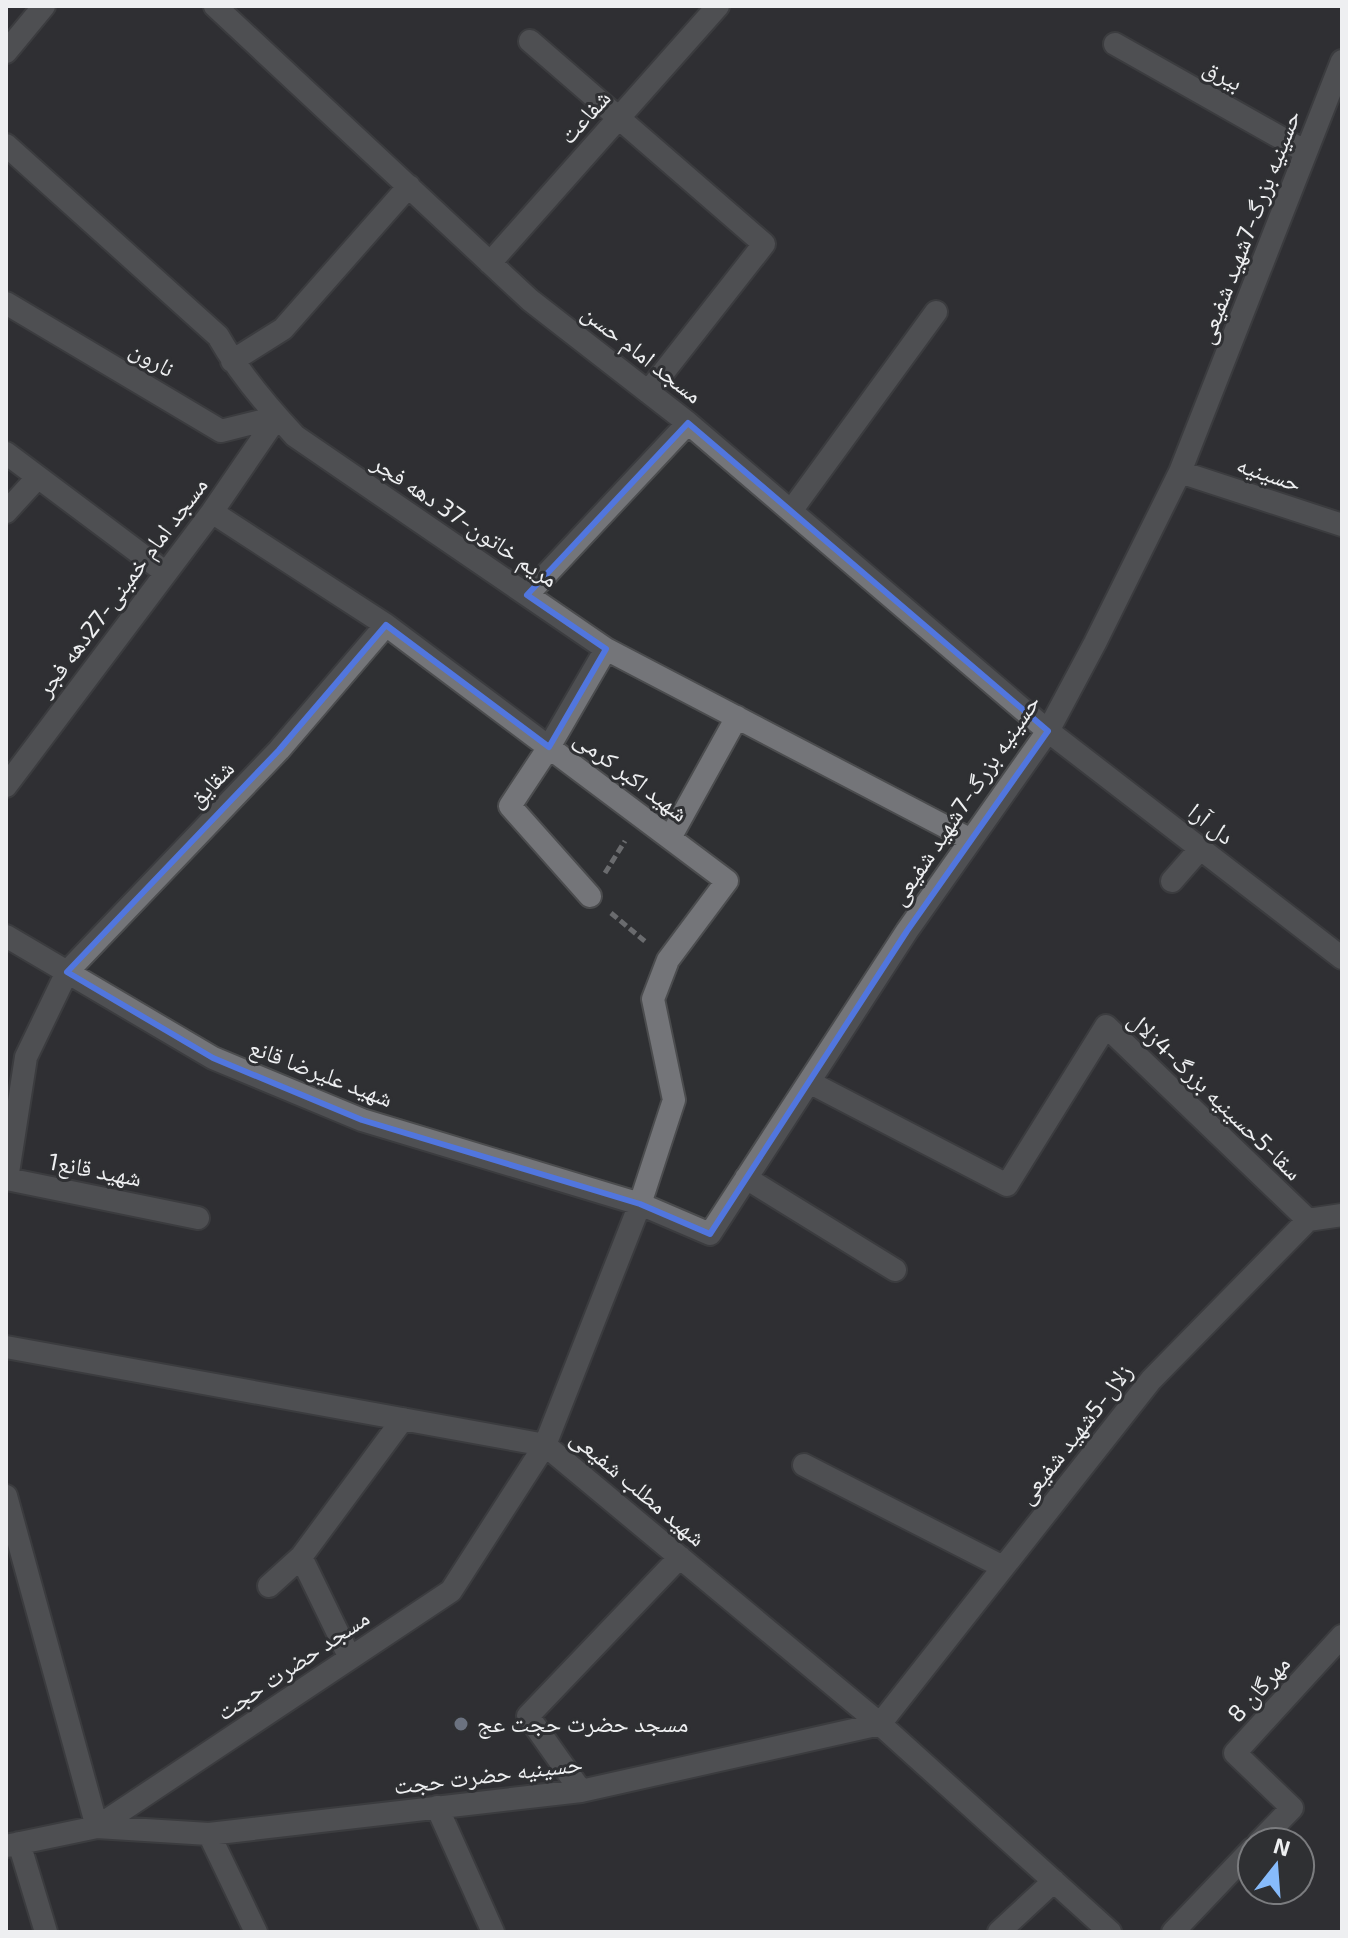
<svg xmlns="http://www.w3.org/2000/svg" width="1348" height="1938" font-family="'Exo 2','Noto Naskh Arabic',sans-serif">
<rect width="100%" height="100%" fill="#2f3033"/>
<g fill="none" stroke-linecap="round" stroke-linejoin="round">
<defs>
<path id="minor" d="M215 6 530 300 688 423 1048 731 1342 958
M530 41 764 244 648 392
M1115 44 1306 152
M6 52 44 6
M6 145 218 336C239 373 266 405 295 436L606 649 971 840
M490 263 718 6
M6 303 221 431 277 417
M232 361 283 329 409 186
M6 453 166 573
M1180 472 1342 525
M791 511 936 312
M6 512 38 477
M527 595 688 423
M6 786 212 512 277 417
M670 838 737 717
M1172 881 1200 849
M590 896 510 806 549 747 606 649
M6 936 213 1058 362 1120 640 1204 674 1100 653 999 668 960 727 881 386 625 212 512
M809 1082 1007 1185 1106 1026 1308 1220
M746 1178 895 1270
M198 1218 7 1179 26 1057 67 972 279 750 386 625
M6 1347 545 1445 880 1724 1110 1932
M804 1465 1003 1567
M6 1496 97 1827 209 1834 581 1791 880 1724 1151 1380 1308 1220 1342 1215
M269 1586 301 1557
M350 1658 301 1557 403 1419
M581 1791 528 1716 680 1557
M437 1807 493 1932
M209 1834 256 1932
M1259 1842 1292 1808 1235 1753 1342 1636
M19 1843 46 1932
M6 1846 97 1827 451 1591 545 1445 640 1204 710 1234 907 931 1048 731 1095 643 1180 472 1342 61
M999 1932 1054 1881
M1173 1932 1252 1849"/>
</defs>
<use href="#minor" stroke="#4b4c4e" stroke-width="26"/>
<path stroke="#6a6b6e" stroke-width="5" stroke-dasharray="8 4" stroke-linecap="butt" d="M605 873 625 841
M611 913 647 943"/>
<use href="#minor" stroke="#747579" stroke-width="22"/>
</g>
<path d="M0 0H1348V1938H0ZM688 423 1048 731 907 931 710 1234 640 1204 362 1120 213 1058 67 972 279 750 386 625 549 747 606 649 527 595Z" fill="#2f3033" fill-opacity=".55" fill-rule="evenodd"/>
<path fill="none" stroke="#5176de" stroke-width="6" stroke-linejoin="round" d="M688 423 1048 731 907 931 710 1234 640 1204 362 1120 213 1058 67 972 279 750 386 625 549 747 606 649 527 595Z"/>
<circle fill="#6b7280" stroke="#2f3033" stroke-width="3" cx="461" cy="1724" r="8"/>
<g text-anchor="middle" stroke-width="6" stroke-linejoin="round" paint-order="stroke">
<g font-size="24" fill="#eeeff1" stroke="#2f3033">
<text transform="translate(1223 75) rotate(29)" y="8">بیرق</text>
<text transform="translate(585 117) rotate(-48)" y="8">شفاعت</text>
<text transform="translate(1249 227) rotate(-69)" y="8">حسینیه بزرگ-7شهید شفیعی</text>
<text transform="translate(642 354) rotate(38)" y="8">مسجد امام حسن</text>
<text transform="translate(152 359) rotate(31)" y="8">نارون</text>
<text transform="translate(1269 474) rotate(18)" y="8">حسینیه</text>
<text transform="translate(465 521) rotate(34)" y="8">مریم خاتون-37 دهه فجر</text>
<text transform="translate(122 587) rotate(-53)" y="8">مسجد امام خمینی-27دهه فجر</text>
<text transform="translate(631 776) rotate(37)" y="8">شهید اکبر کرمی</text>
<text transform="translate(211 784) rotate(-46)" y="8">شقایق</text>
<text transform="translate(965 800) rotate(-56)" y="8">حسینیه بزرگ-7شهید شفیعی</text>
<text transform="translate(1211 824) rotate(38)" y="8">دل آرا</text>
<text transform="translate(321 1073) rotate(21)" y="8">شهید علیرضا قانع</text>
<text transform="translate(1215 1096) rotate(44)" y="8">سقا-5حسینیه بزرگ-4زلال</text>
<text transform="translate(95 1170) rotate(11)" y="8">1شهید قانع</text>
<text transform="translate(1075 1434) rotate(-52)" y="8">زلال-5شهید شفیعی</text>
<text transform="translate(638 1488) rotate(40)" y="8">شهید مطلب شفیعی</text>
<text transform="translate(293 1665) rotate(-34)" y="8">مسجد حضرت حجت</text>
<text transform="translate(1259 1689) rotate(-48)" y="8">مهرگان 8</text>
<text transform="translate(488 1775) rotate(-7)" y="8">حسینیه حضرت حجت</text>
</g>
<g font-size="24" fill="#eeeff1" stroke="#2f3033" text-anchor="start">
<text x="477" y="1732">مسجد حضرت حجت عج</text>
</g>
</g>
<rect width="1348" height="1938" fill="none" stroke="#eeeff1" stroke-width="16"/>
<g transform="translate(1276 1866) rotate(17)"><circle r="38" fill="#2f3033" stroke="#7b7c7f" stroke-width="2"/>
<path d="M0-6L14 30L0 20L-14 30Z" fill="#87bbfb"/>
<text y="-12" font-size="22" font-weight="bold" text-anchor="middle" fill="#eeeff1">N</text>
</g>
</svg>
